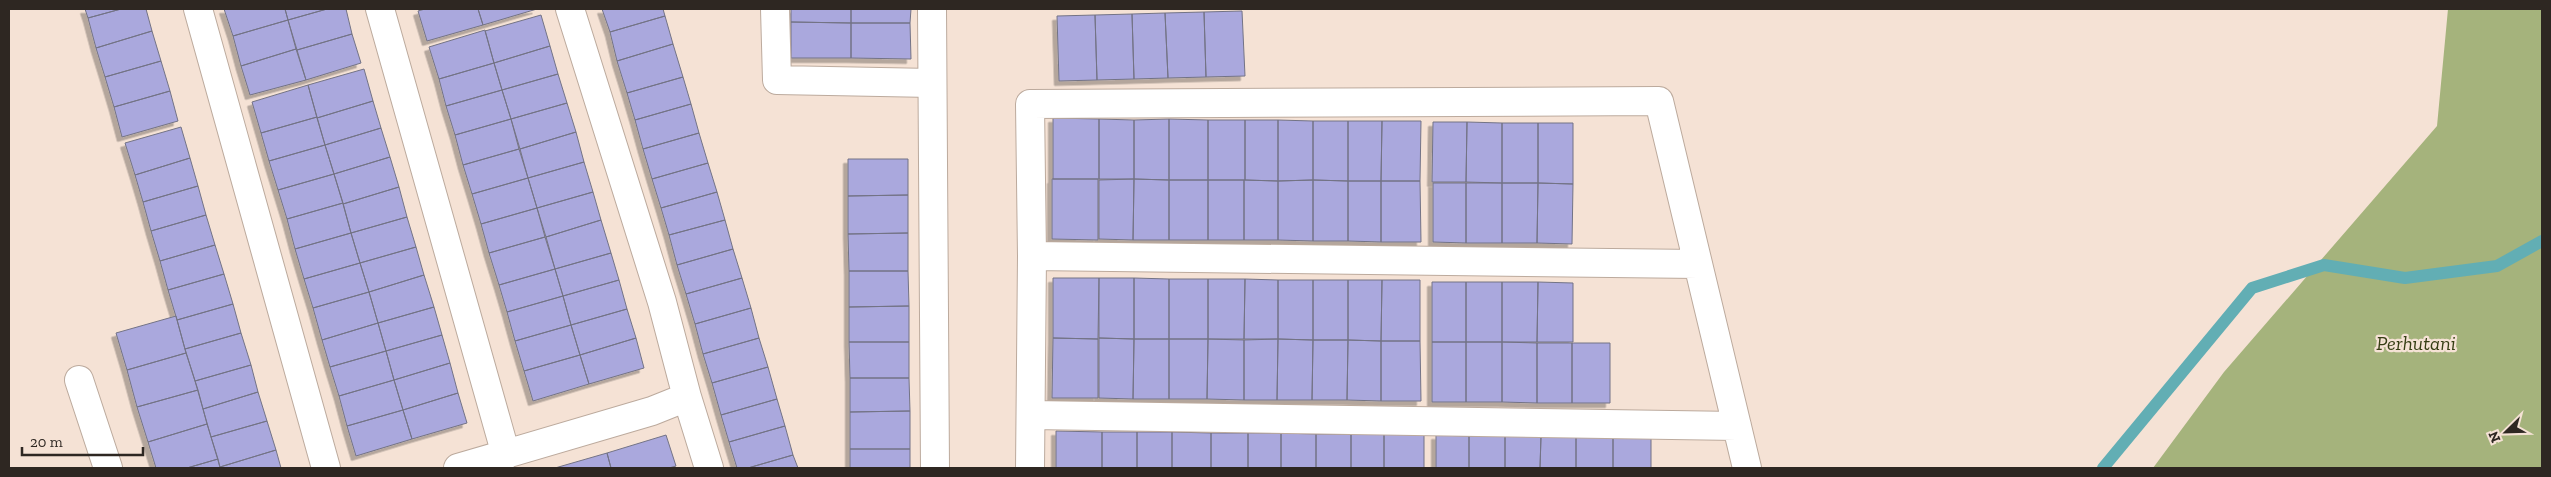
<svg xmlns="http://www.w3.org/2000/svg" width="2551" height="477" font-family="'Zilla Slab',serif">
<defs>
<filter id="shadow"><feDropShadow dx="-4.5" dy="4.5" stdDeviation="0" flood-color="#0004"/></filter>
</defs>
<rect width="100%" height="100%" fill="#f5e2d5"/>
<path fill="#a5b37c" d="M2448 9H2542V468H2153L2224 372 2437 126Z"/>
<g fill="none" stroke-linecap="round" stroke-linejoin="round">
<path stroke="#62aeb4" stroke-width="12" d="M2103 468 2252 288 2324 265 2405 278 2497 266 2542 241"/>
</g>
<path fill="#aaa8dd" stroke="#737385" filter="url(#shadow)" d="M85 9H121L88 18Z
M121 9H146L152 31 96 48 88 18Z
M224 9H285L288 20 233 36Z
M285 9H327L288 20Z
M327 9H346L352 34 297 50 288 20Z
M425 9H478L483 25 427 41 418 11Z
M478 9H537L483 25Z
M602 9H663L665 16 610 32Z
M791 9H851V23L791 22Z
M851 9H911L910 23H851Z
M1242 11 1245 76 1206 77 1204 12Z
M1204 12 1206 77 1168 78 1165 13Z
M1165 13 1168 78 1134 79 1132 14Z
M1132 14 1134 79 1097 80 1095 15Z
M541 15 550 46 494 63 485 31Z
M1095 15 1097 80 1059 81 1057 16Z
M665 16 673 44 617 61 610 32Z
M288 20 296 49 241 66 233 36Z
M791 22 851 23V58H791Z
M851 23H910L911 59 851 58Z
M485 30 494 63 439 79 429 47Z
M152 31 161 61 105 77 96 48Z
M352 34 361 63 306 80 297 50Z
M673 44 683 77 627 93 617 61Z
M550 46 558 74 502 90 494 63Z
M296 49 306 80 250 95 241 66Z
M161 61 170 91 114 107 105 77Z
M494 63 502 90 446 106 439 79Z
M364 69 373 101 317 118 308 85Z
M558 74 567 103 511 119 502 90Z
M683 77 691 104 635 120 627 93Z
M308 85 317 117 261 133 252 102Z
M502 90 511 119 455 135 446 106Z
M170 91 178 121 122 137 114 107Z
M373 101 381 128 325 145 317 118Z
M567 103 576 132 520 149 511 119Z
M691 104 699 133 643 149 635 120Z
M317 117 325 145 269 161 261 133Z
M1053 118 1099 119V179H1053Z
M511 119 519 149 463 165 455 135Z
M1099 119 1134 120V179H1099Z
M1169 119V180L1134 179V120Z
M1169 119 1208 120V180H1169Z
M1208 120H1245V180H1208Z
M1245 120H1278V181L1245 180Z
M1278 120 1313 121V180L1278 181Z
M1313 121H1348V181L1313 180Z
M1348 121H1382L1381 181H1348Z
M1382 121H1421L1420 181H1381Z
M1433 122H1467L1466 182H1432Z
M1467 122 1502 123V183L1466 182Z
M1502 123H1538V183H1502Z
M1538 123H1573V184L1538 183Z
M181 127 190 158 135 175 125 143Z
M381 128 390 157 334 174 325 145Z
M576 132 584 162 528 178 520 149Z
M699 133 708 163 652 179 643 149Z
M325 145 334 174 278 190 269 161Z
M519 149 528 178 472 194 463 165Z
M390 157 399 187 343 204 334 174Z
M190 158 198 186 143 202 135 175Z
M848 159H908V195L848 196Z
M584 162 593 192 537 208 528 178Z
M708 163 717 192 661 208 652 179Z
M334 174 343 203 287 219 278 190Z
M528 178 537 208 481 224 472 194Z
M1052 179H1098V240L1052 239Z
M1134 179 1169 180V240H1133Z
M1134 179 1133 240 1099 239V180Z
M1169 180H1208V240H1169Z
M1208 180H1244V240H1208Z
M1244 180 1278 181V240H1244Z
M1313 180 1348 181V241H1313Z
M1313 180V241L1278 240V181Z
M1348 181H1381V242L1348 241Z
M1381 181H1420L1421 242H1381Z
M1433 183H1466V243L1433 242Z
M1466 183H1502V243H1466Z
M1502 183H1538L1537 243H1502Z
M1538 183 1573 184 1572 244 1537 243Z
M198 186 206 215 151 231 143 202Z
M399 187 407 217 351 233 343 204Z
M593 192 601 220 546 237 537 208Z
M717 192 725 220 669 235 661 208Z
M908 195V233L848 234V196Z
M343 203 351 233 295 249 287 219Z
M537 208 545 237 489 253 481 224Z
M206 215 215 245 160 261 151 231Z
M407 217 416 247 360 263 351 233Z
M601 220 611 253 555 269 546 237Z
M725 220 733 249 677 265 669 235Z
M351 233 360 263 304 279 295 249Z
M908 233V271H849L848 234Z
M545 237 555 269 499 285 489 253Z
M215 245 224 274 168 290 160 261Z
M416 247 424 275 369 292 360 263Z
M733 249 742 278 686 294 677 265Z
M611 253 619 280 563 296 555 269Z
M360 263 369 292 313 308 304 279Z
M555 269 563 296 507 312 499 285Z
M849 271H908L909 306 849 307Z
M224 274 233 304 177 320 168 290Z
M424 275 434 307 378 323 369 292Z
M742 278 751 308 695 324 686 294Z
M1053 278H1099L1098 339 1053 338Z
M1099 278H1134V339L1099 338Z
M1134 278 1169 279V339H1134Z
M1169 279H1208V339H1169Z
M1208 279H1245L1244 339H1208Z
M1245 279 1278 280V339H1244Z
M619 280 627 309 571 325 563 296Z
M1278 280H1313V340L1278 339Z
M1313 280H1348V340H1313Z
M1348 280H1382L1381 341 1348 340Z
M1382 280H1420V341H1381Z
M1432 282H1466V342H1432Z
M1466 282H1502V342H1466Z
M1502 282H1538L1537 342H1502Z
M1538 282 1573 283V342H1537Z
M369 292 378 323 322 340 313 308Z
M563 296 571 325 515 341 507 312Z
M233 304 241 333 185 349 177 320Z
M909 306V342H849V307Z
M434 307 442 335 386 351 378 323Z
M751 308 759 338 703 354 695 324Z
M627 309 636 338 580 355 571 325Z
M176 316 186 353 127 370 116 333Z
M378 323 386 351 330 367 322 340Z
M571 325 580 355 524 371 515 341Z
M241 333 251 365 195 381 185 349Z
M442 335 450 363 394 380 386 351Z
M636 338 644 368 589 384 580 355Z
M759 338 768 367 712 383 703 354Z
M1053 338 1098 339V398H1052Z
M1099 338 1134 339 1133 399 1099 398Z
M1134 339H1169V399H1133Z
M1169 339H1208L1207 399H1169Z
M1208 339 1244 340V400L1207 399Z
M1278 339 1313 340 1312 400H1277Z
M1278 339 1277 400H1244V340Z
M1313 340H1348L1347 400H1312Z
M1348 340 1381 341V401L1347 400Z
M1381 341H1420L1421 401H1381Z
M849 342H909V378H850Z
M1432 342H1466V402H1432Z
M1466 342H1502V402H1466Z
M1502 342 1537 343V403L1502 402Z
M1537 343H1572V403H1537Z
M1572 343H1610V403H1572Z
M386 351 394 380 339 396 330 367Z
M186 353 198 390 137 407 127 370Z
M580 355 589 384 533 401 524 371Z
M450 363 458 393 403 410 394 380Z
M251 365 258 392 203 409 195 381Z
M768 367 777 399 721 415 712 383Z
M850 378H909L910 411 850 412Z
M394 380 403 410 347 426 339 396Z
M198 390 207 424 148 442 137 407Z
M258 392 267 421 211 437 203 409Z
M458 393 467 423 412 439 403 410Z
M777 399 785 426 729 442 721 415Z
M403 410 412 439 356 456 347 426Z
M910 411V449H850V412Z
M267 421 276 450 220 467 211 437Z
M207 424 218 459 187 468H156L148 442Z
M785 426 793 455 748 468H737L729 442Z
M1056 431 1102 432V468H1056Z
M1102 432H1137V468H1102Z
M1137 432H1172V468H1137Z
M1172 432 1211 433V468H1172Z
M1211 433H1248V468H1211Z
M1248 433H1281V468H1248Z
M1281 433 1316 434V468H1281Z
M1316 434H1351V468H1316Z
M1351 434H1384V468H1351Z
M1384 434 1424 435V468H1384Z
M666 435 676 466 669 468H611L607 453Z
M1436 435 1469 436V468H1436Z
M1469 436H1505V468H1469Z
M1505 436H1541L1540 468H1505Z
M1541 436H1576V468H1540Z
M1576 436 1613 437V468H1576Z
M1613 437H1651V468H1613Z
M850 449H910V468H850Z
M276 450 281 468H221L220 467Z
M607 453 611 468H555Z
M793 455 798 468H748Z
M218 459 220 468H187Z"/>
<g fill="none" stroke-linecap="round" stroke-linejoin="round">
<defs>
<path id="street" d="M198 9 326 468
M380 9 506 455
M775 9 777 80 932 83
M932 9 935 468
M1032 256 1698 264
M79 380 108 468
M687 397 709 468
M1032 415 1737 426
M458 468 652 411 687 397 662 302 570 9
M1030 468 1032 256 1030 104 1659 101 1747 468"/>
</defs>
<use href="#street" stroke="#bcaa9d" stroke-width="30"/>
<use href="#street" stroke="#fff" stroke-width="28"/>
</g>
<g text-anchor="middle" stroke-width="4.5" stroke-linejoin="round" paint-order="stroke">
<g font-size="20" font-style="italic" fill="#363e14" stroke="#f5e2d5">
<text x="2416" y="350">Perhutani</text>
</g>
</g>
<rect width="2551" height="477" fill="none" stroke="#2e2722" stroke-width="20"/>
<g transform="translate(2506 432) rotate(247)" stroke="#f5e2d5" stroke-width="4" paint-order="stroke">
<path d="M0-4L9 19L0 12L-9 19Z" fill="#2e2722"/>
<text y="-8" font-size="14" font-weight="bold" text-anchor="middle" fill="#2e2722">N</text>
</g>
<path d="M22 447v8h121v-8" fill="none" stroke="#2e2722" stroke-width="2.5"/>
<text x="30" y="447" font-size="15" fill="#2e2722" stroke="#f5e2d5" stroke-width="4" paint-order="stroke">20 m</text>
</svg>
